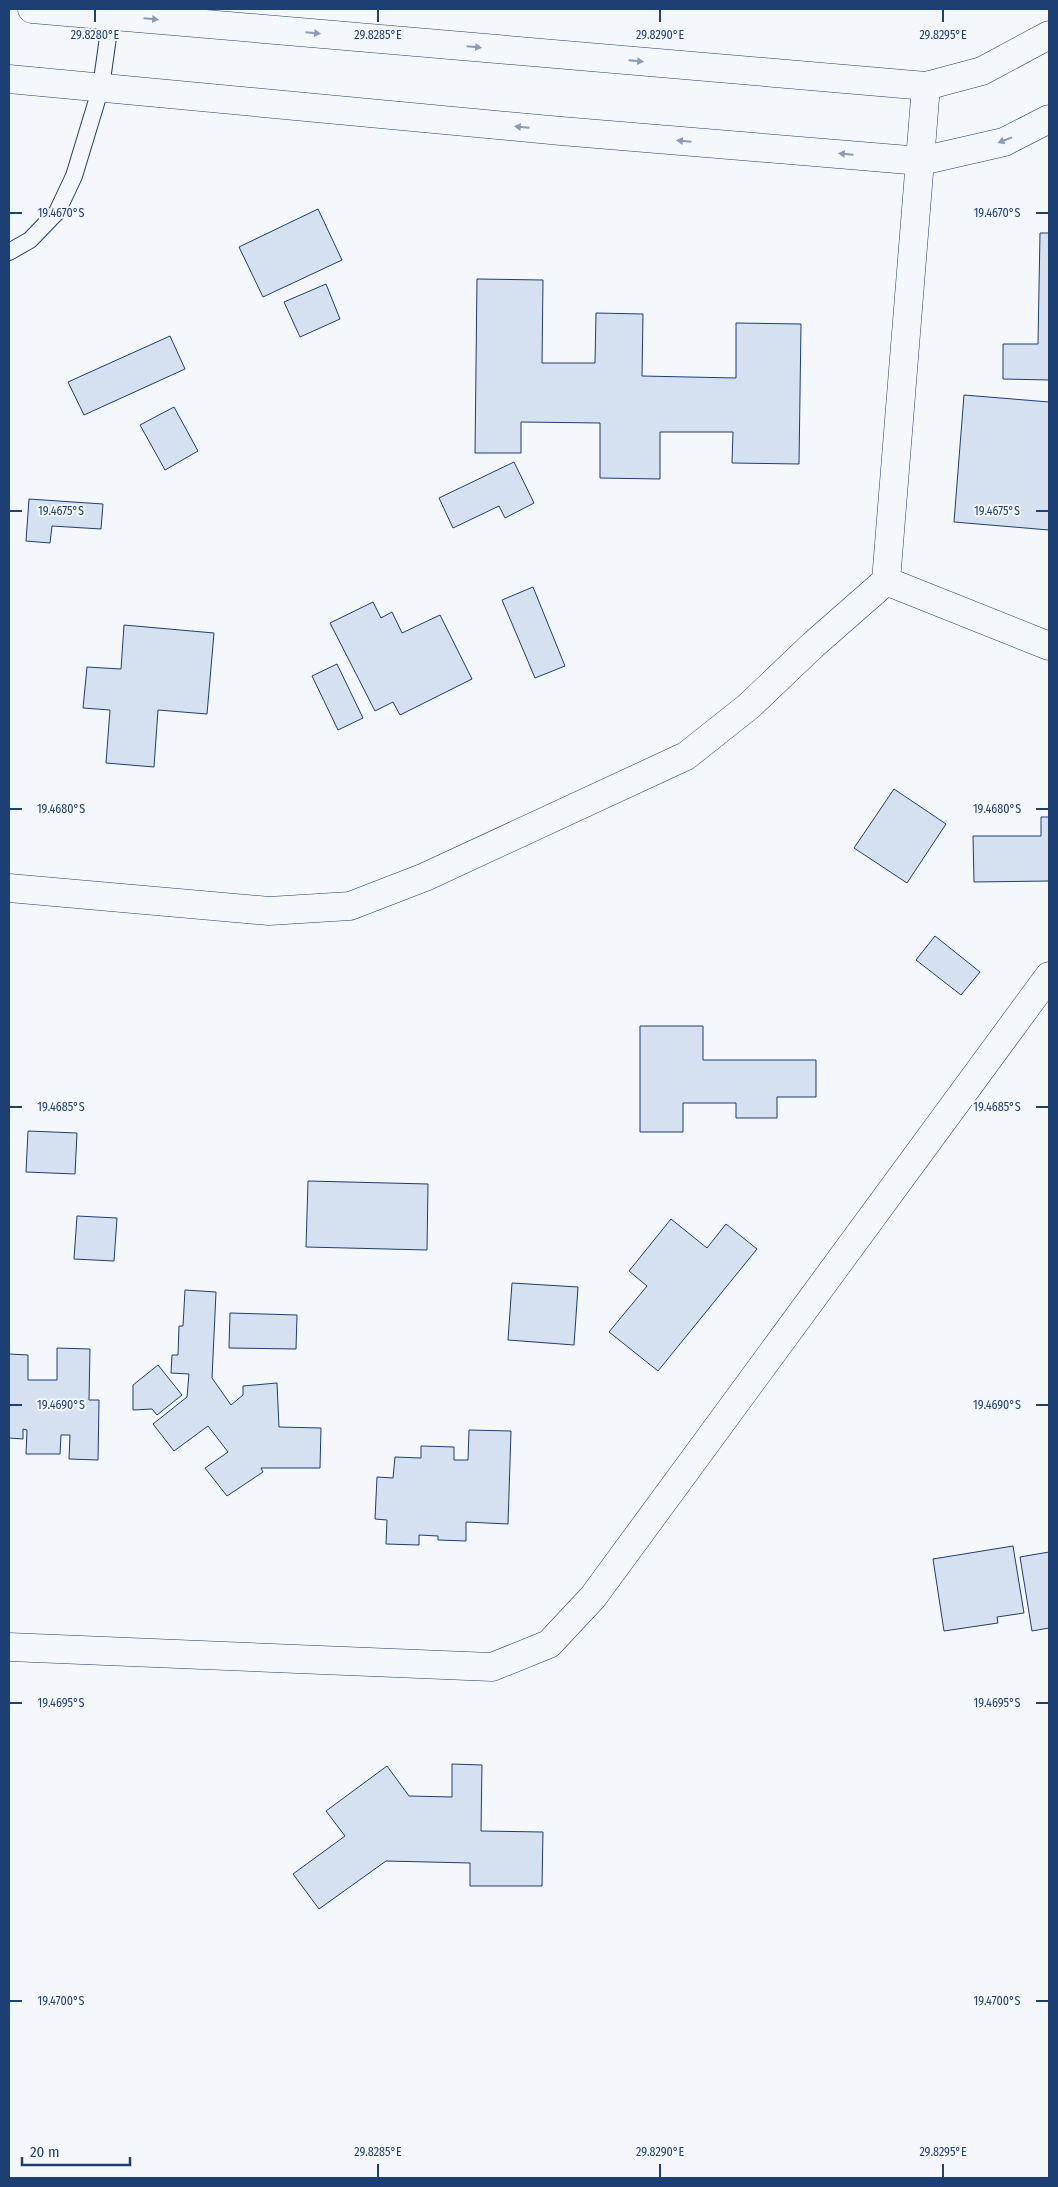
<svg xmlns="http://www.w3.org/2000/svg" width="1058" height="2187" font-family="'Fira Sans Condensed',sans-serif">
<rect width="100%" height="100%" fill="#f4f7fb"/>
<path fill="#d5e0f0" stroke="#1d3f73" d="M318 209 342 260 263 297 239 247Z
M1040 233H1049V380L1003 379V344H1038Z
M477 279 543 280 542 363H595L596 313 643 314 642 376 736 378V323L801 324 799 464 732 463 733 432H660V479L600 478V423L521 422V453H475Z
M326 284 340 319 300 337 284 302Z
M170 336 185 369 84 415 68 382Z
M964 395 1049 402V530L954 522Z
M174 407 198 451 165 470 140 425Z
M514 462 534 503 505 518 499 506 453 528 439 498Z
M29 499 103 504 101 529 52 526 50 543 26 541Z
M533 587 565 666 535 678 502 600Z
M373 602 381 618 392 612 402 633 440 615 472 679 400 715 393 702 375 711 330 623Z
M124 625 214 633 207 714 158 710 154 767 106 763 110 710 83 708 87 667 121 669Z
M337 664 363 718 338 730 312 676Z
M894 789 946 824 907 883 854 848Z
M1041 817H1049V881L974 882 973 836H1041Z
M935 936 980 972 961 995 916 960Z
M640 1026H703V1060H816V1097H777V1118H736V1103H683V1132H640Z
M28 1131 77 1133 75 1174 26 1172Z
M308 1181 428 1184 427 1250 306 1247Z
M77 1216 117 1218 114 1261 74 1259Z
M671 1219 707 1248 726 1224 757 1249 658 1371 609 1332 647 1286 629 1271Z
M512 1283 578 1287 574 1345 508 1340Z
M185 1290 216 1292 212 1378 231 1405 243 1395V1386L277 1383 279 1427 321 1428 320 1468H261L263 1472 227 1496 205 1468 228 1452 208 1426 174 1451 153 1424 187 1397 189 1374 171 1373 172 1355H178L179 1326H183Z
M230 1313 297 1315 296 1349 229 1348Z
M57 1348 90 1349 89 1400H99L98 1460 69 1459 70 1435H61L60 1454H26L27 1430 23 1429V1439L9 1438V1354L28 1355V1380H57Z
M158 1365 182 1395 157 1415 152 1409 133 1410V1385Z
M469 1430 511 1431 508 1524 466 1522V1541L438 1540V1536L419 1535V1545L386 1544 387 1520 375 1519 377 1477 393 1478 395 1457 421 1458V1446L454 1447V1460H468Z
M1013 1546 1024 1613 997 1617 998 1623 944 1631 933 1559Z
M1049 1552V1628L1032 1631 1020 1557Z
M452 1764 482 1765 481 1831 543 1832 542 1886H470V1863L386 1861 319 1909 293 1874 345 1836 326 1811 387 1766 409 1796 452 1797Z"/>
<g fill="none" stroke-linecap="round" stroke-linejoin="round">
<defs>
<path id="lane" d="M9 252 30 240 57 212 74 176 101 87 111 16"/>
<path id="street" d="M886 581 1049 646
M9 888 269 911 350 906 425 877 686 756 749 706 813 645 886 581 926 86
M9 1647 492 1667 549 1644 593 1597 1049 976"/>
<path id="secondary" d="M32 9 926 86 982 71 1049 35
M9 79 561 131 921 161 1004 142 1049 119"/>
</defs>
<use href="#lane" stroke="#1d3f73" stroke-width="18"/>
<use href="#street" stroke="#1d3f73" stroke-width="29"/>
<use href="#secondary" stroke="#1d3f73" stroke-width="29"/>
<use href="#lane" stroke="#f4f7fb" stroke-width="16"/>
<use href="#street" stroke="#f4f7fb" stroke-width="28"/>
<use href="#secondary" stroke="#f4f7fb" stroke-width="28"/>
</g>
<defs><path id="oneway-solid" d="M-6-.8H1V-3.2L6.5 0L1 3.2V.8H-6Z" transform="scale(1.25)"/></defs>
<g fill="#889bb7">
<use href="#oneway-solid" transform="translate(151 19) rotate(5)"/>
<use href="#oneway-solid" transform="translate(313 33) rotate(5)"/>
<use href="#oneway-solid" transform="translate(474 47) rotate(5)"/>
<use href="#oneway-solid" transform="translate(636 61) rotate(5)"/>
<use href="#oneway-solid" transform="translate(522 127) rotate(-175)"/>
<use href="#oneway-solid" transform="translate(1005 140) rotate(159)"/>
<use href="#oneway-solid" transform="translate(684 141) rotate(-175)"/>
<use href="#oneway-solid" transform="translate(846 154) rotate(-175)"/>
</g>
<path fill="none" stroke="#1d3f73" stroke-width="2" d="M95 10V22M378 10V22M660 10V22M943 10V22M10 213H22M1036 213H1048M10 511H22M1036 511H1048M10 809H22M1036 809H1048M10 1107H22M1036 1107H1048M10 1405H22M1036 1405H1048M10 1703H22M1036 1703H1048M10 2001H22M1036 2001H1048M378 2164V2177M660 2164V2177M943 2164V2177"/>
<g font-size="12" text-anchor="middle" fill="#1d3f73" stroke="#f4f7fb" stroke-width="4" stroke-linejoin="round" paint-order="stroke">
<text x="95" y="39">29.8280°E</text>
<text x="378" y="39">29.8285°E</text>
<text x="660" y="39">29.8290°E</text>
<text x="943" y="39">29.8295°E</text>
<text x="61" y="217">19.4670°S</text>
<text x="997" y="217">19.4670°S</text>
<text x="61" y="515">19.4675°S</text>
<text x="997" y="515">19.4675°S</text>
<text x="61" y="813">19.4680°S</text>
<text x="997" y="813">19.4680°S</text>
<text x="61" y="1111">19.4685°S</text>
<text x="997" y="1111">19.4685°S</text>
<text x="61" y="1409">19.4690°S</text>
<text x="997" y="1409">19.4690°S</text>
<text x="61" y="1707">19.4695°S</text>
<text x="997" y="1707">19.4695°S</text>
<text x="61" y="2005">19.4700°S</text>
<text x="997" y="2005">19.4700°S</text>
<text x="378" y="2156">29.8285°E</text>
<text x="660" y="2156">29.8290°E</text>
<text x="943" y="2156">29.8295°E</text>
</g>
<rect width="1058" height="2187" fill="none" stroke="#1d3f73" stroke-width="20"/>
<path d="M22 2157v8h108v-8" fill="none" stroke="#1d3f73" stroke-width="2.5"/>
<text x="30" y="2157" font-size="15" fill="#1d3f73" stroke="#f4f7fb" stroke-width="4" paint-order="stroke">20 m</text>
</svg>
